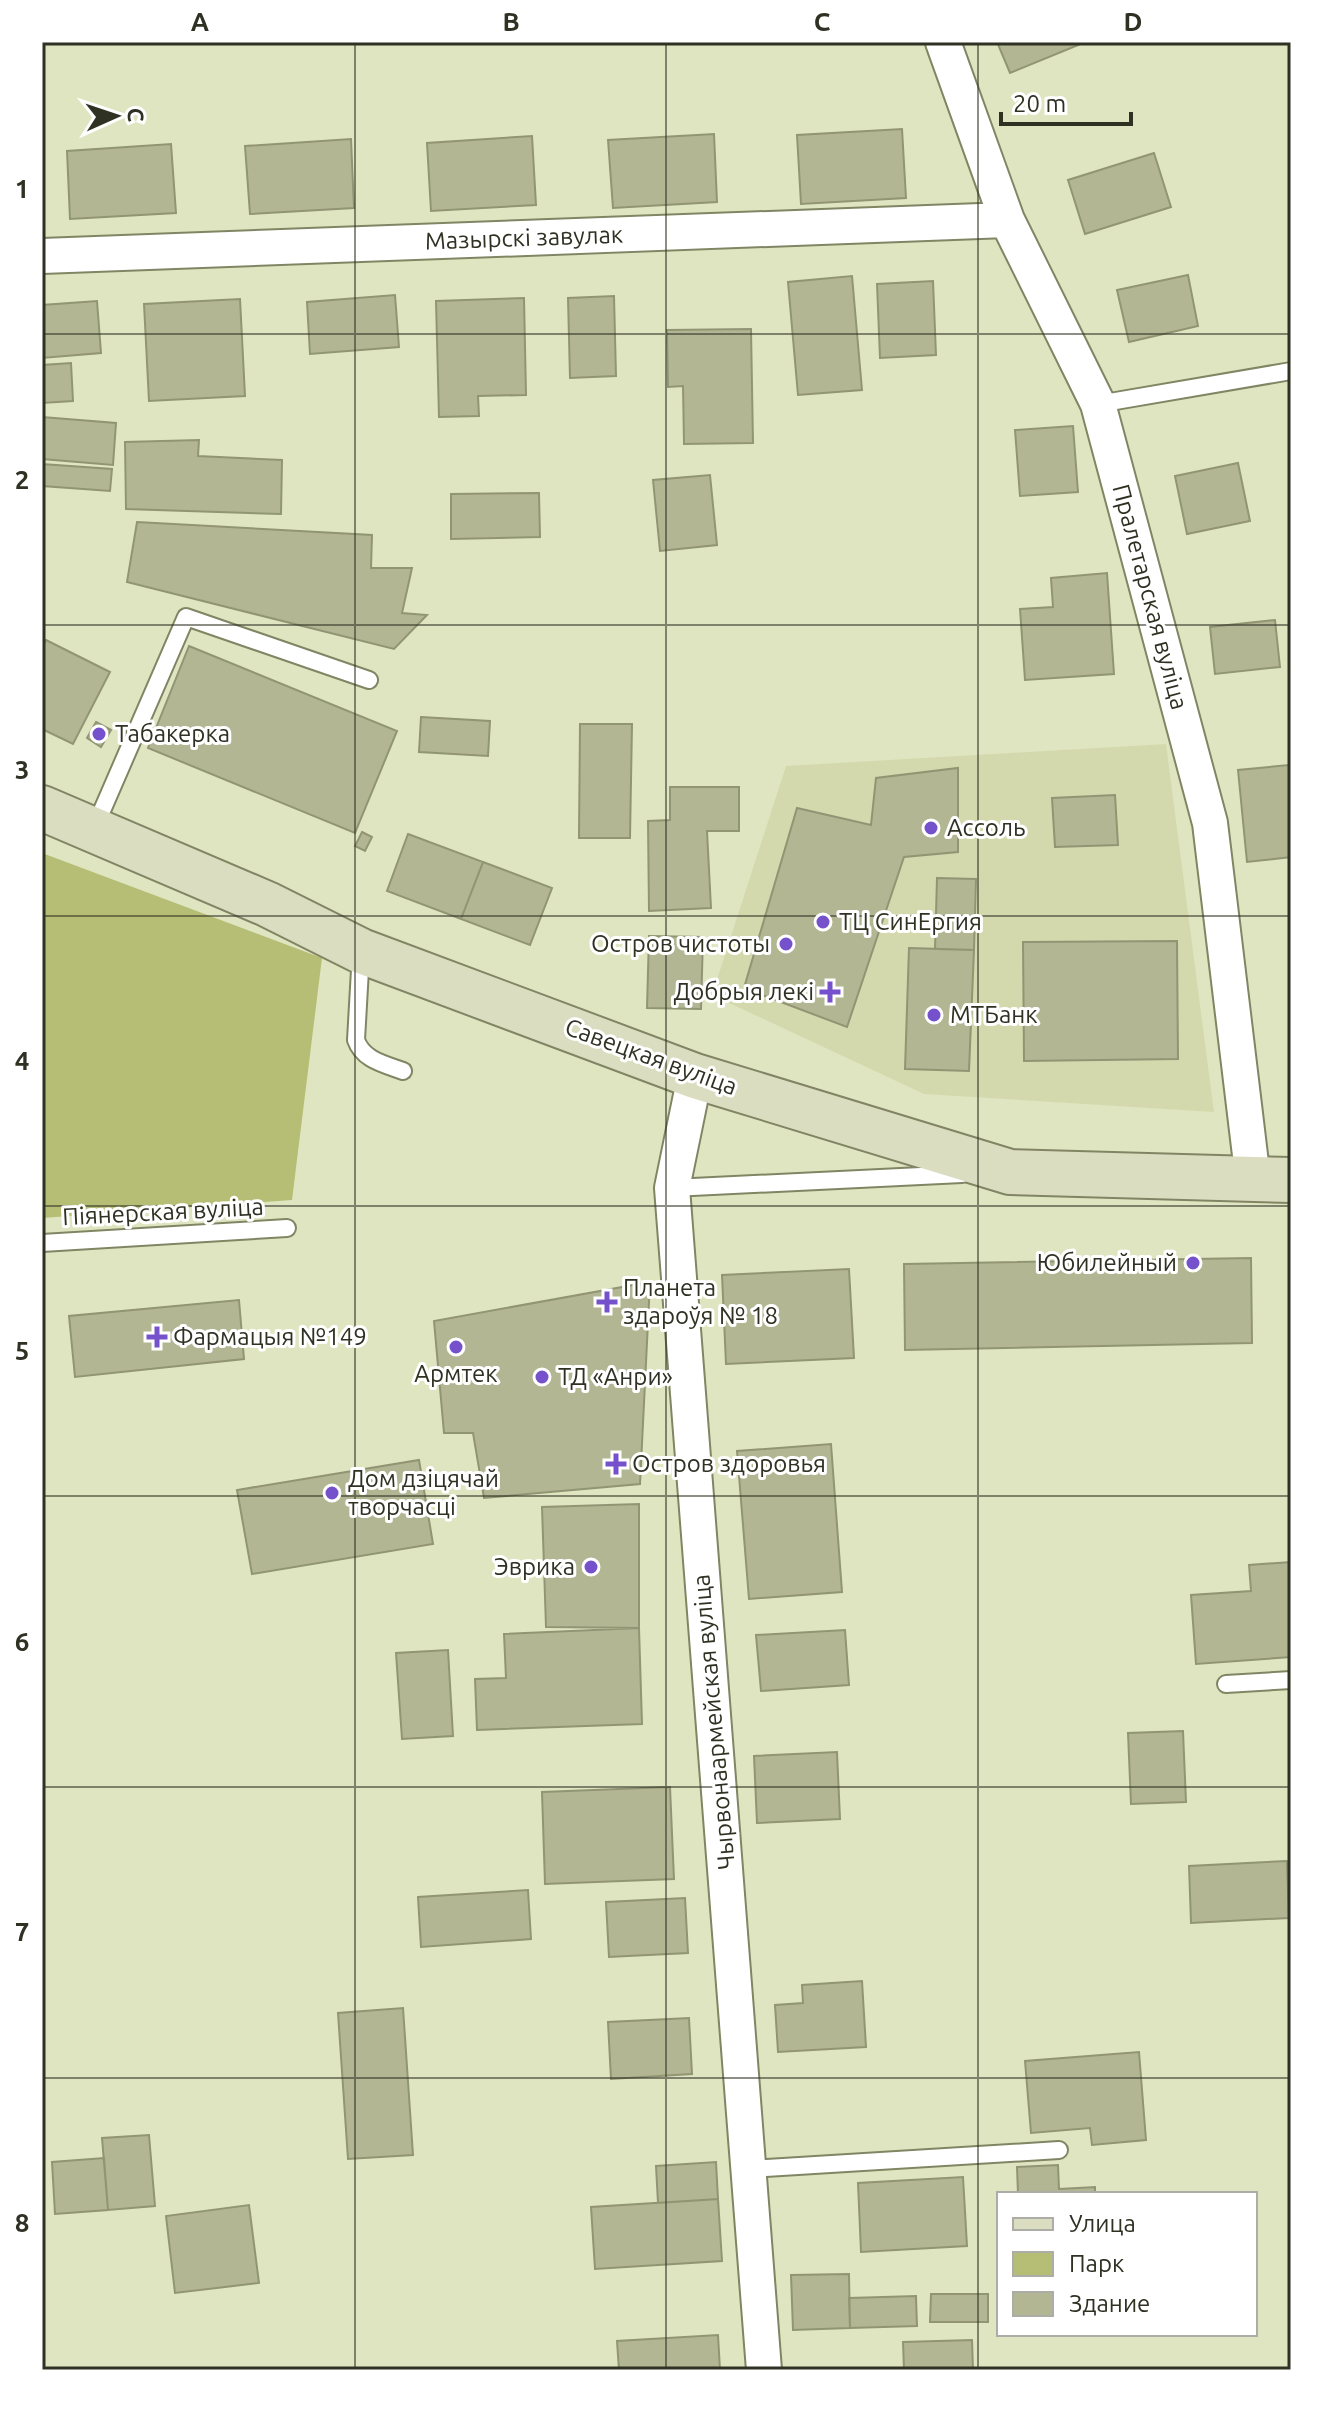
<svg xmlns="http://www.w3.org/2000/svg" width="1333" height="2412" font-family="Ubuntu,sans-serif">
<rect width="100%" height="100%" fill="#e0e5c1"/>
<path fill="#d4d9ad" d="M1166 744 1214 1112 924 1094 712 995 786 766Z"/>
<path fill="#b6bd75" d="M42 853 322 958 292 1200 42 1218Z"/>
<path fill="#b2b693" stroke="#919574" stroke-width="2" d="M997 42H1083V43L1010 73Z
M902 129 906 198 801 204 797 135Z
M714 134 717 202 613 208 608 140Z
M532 136 536 205 431 211 427 143Z
M351 139 354 208 250 214 245 146Z
M171 144 176 213 70 219 67 151Z
M1154 153 1171 207 1085 234 1068 180Z
M1188 275 1198 326 1129 342 1117 290Z
M852 276 862 390 798 395 788 282Z
M933 281 936 355 880 358 877 284Z
M395 295 399 347 310 354 307 302Z
M614 296 616 376 570 378 568 298Z
M524 298 526 395 478 396 479 416 439 417 436 301Z
M240 299 245 396 149 401 144 304Z
M97 301 101 353 42 358V305Z
M751 329 753 443 684 444 683 386 668 387 667 330Z
M71 363 73 401 42 403V365Z
M42 417 116 423 113 465 42 459Z
M1073 426 1078 492 1020 496 1015 430Z
M199 440 198 456 282 460 281 514 126 509 125 442Z
M1238 463 1250 521 1187 534 1175 476Z
M42 464 112 469 110 491 42 486Z
M710 475 717 545 660 551 653 480Z
M539 493 540 537 451 539V494Z
M137 522 372 535 371 568H412L402 613 427 615 394 649 127 582Z
M1107 573 1114 674 1025 680 1020 609 1053 607 1051 578Z
M1275 620 1280 667 1215 674 1210 627Z
M46 640 110 672 73 744 42 729V648Z
M189 646 397 731 355 833 148 748Z
M421 717 490 721 488 756 419 752Z
M96 722 111 730 101 747 87 738Z
M580 724H632L630 838H579Z
M1289 765 1291 857 1247 862 1238 770Z
M958 768V852L904 857 847 1027 744 988 797 808 871 825 876 778Z
M670 787H739V831H707L711 908 649 911 648 821 670 820Z
M1115 795 1118 845 1055 847 1052 798Z
M362 832 372 837 365 851 355 846Z
M408 834 483 862 461 919 387 891Z
M483 862 552 888 530 945 461 919Z
M937 878 976 879 974 950 935 949Z
M649 936 703 937 701 1009 647 1008Z
M1177 941 1178 1059 1024 1061 1023 942Z
M909 948 974 950 969 1071 905 1069Z
M1251 1258 1252 1343 905 1350 904 1264Z
M849 1269 854 1358 726 1364 722 1275Z
M650 1282 640 1484 484 1498 473 1433H444L434 1321Z
M239 1300 244 1359 75 1377 69 1316Z
M831 1444 842 1592 749 1599 737 1451Z
M419 1460 433 1544 252 1574 237 1490Z
M639 1504V1628L546 1627 542 1507Z
M1291 1562V1657L1196 1664 1191 1595 1251 1591 1249 1565Z
M639 1628 642 1724 477 1730 475 1679 506 1678 504 1634Z
M845 1630 849 1685 761 1691 756 1635Z
M448 1650 453 1736 402 1739 396 1653Z
M1183 1731 1186 1802 1131 1804 1128 1733Z
M837 1752 840 1819 757 1823 754 1756Z
M670 1787 674 1879 545 1884 542 1792Z
M1287 1861 1289 1918 1191 1923 1189 1866Z
M528 1890 531 1939 421 1947 418 1897Z
M685 1898 688 1953 609 1957 606 1902Z
M862 1981 866 2047 778 2052 775 2005 803 2003 802 1985Z
M403 2008 413 2155 348 2159 338 2013Z
M689 2018 692 2074 611 2079 608 2022Z
M1139 2052 1146 2140 1092 2145 1090 2128 1031 2133 1025 2061Z
M149 2135 155 2206 108 2210 102 2138Z
M104 2158 108 2210 55 2214 52 2162Z
M716 2162 718 2199 658 2203 656 2166Z
M1058 2165 1059 2189 1095 2187V2194H1018L1017 2167Z
M963 2177 967 2246 861 2252 858 2183Z
M718 2199 722 2261 595 2269 591 2207Z
M249 2205 259 2283 175 2293 166 2216Z
M849 2274 850 2328 793 2330 791 2275Z
M931 2294H988V2322H930Z
M916 2296 917 2326 850 2328 849 2298Z
M718 2335 720 2370H619L617 2341Z
M972 2340 973 2370H904L903 2342Z"/>
<g fill="none" stroke-linecap="round" stroke-linejoin="round">
<defs>
<path id="service" d="M1098 404 1291 371
M94 829 186 617 369 680
M361 952 356 1040C363 1060 384 1064 403 1071
M672 1188 962 1174
M42 1243 287 1228
M1226 1684 1291 1680
M750 2169 1059 2150"/>
<path id="minor" d="M943 42 1007 220 1098 404 1210 823 1253 1180
M42 256 1007 220
M695 1076 672 1188 764 2370"/>
<path id="secondary" d="M42 808 267 904 361 951 695 1076 1010 1172 1291 1180"/>
</defs>
<use href="#service" stroke="#818564" stroke-width="20"/>
<use href="#minor" stroke="#818564" stroke-width="38"/>
<use href="#secondary" stroke="#818564" stroke-width="48"/>
<use href="#service" stroke="#fff" stroke-width="16"/>
<use href="#minor" stroke="#fff" stroke-width="34"/>
<use href="#secondary" stroke="#dbddc1" stroke-width="44"/>
</g>
<path fill="none" stroke="#2f3123" stroke-width="2" stroke-opacity="0.55" d="M355 42V2370M666 42V2370M978 42V2370M42 334H1291M42 625H1291M42 916H1291M42 1206H1291M42 1496H1291M42 1787H1291M42 2078H1291"/>
<g fill="#7552cb" stroke="#fff" stroke-width="3">
<circle cx="99" cy="734" r="8"/>
<circle cx="931" cy="828" r="8"/>
<circle cx="823" cy="922" r="8"/>
<circle cx="786" cy="944" r="8"/>
<path d="M826 980h8v8h8v8h-8v8h-8v-8h-8v-8h8z"/>
<circle cx="934" cy="1015" r="8"/>
<circle cx="1193" cy="1263" r="8"/>
<path d="M603 1290h8v8h8v8h-8v8h-8v-8h-8v-8h8z"/>
<path d="M153 1325h8v8h8v8h-8v8h-8v-8h-8v-8h8z"/>
<circle cx="456" cy="1347" r="8"/>
<circle cx="542" cy="1377" r="8"/>
<path d="M612 1452h8v8h8v8h-8v8h-8v-8h-8v-8h8z"/>
<circle cx="332" cy="1493" r="8"/>
<circle cx="591" cy="1567" r="8"/>
</g>
<g text-anchor="middle" stroke-width="6" stroke-linejoin="round" paint-order="stroke">
<g font-size="24" fill="#2f3123" stroke="#fff">
<text transform="translate(524 238) rotate(-2)" y="8">Мазырскі завулак</text>
<text transform="translate(1150 597) rotate(75)" y="8">Пралетарская вуліца</text>
<text transform="translate(651 1057) rotate(20)" y="8">Савецкая вуліца</text>
<text transform="translate(163 1212) rotate(-3)" y="8">Піянерская вуліца</text>
<text transform="translate(714 1722) rotate(-95)" y="8">Чырвонаармейская вуліца</text>
</g>
<g font-size="24" fill="#2f3123" stroke="#fff" text-anchor="start">
<text x="115" y="742">Табакерка</text>
<text x="947" y="836">Ассоль</text>
<text x="839" y="930">ТЦ СинЕргия</text>
<text x="770" y="952" text-anchor="end">Остров чистоты</text>
<text x="814" y="1000" text-anchor="end">Добрыя лекі</text>
<text x="950" y="1023">МТБанк</text>
<text x="1177" y="1271" text-anchor="end">Юбилейный</text>
<text x="623" y="1296">Планета<tspan x="623" dy="28">здароўя № 18</tspan></text>
<text x="173" y="1345">Фармацыя №149</text>
<text x="456" y="1382" text-anchor="middle">Армтек</text>
<text x="558" y="1385">ТД «Анри»</text>
<text x="632" y="1472">Остров здоровья</text>
<text x="348" y="1487">Дом дзіцячай<tspan x="348" dy="28">творчасці</tspan></text>
<text x="575" y="1575" text-anchor="end">Эврика</text>
</g>
</g>
<rect width="1333" height="2412" fill="none" stroke="#ffffff" stroke-width="88"/>
<rect x="997" y="2192" width="260" height="144" fill="#ffffff" stroke="#acada7" stroke-width="2"/>
<rect x="1013" y="2218" width="40" height="12" fill="#dbddc1" stroke="#acada7" stroke-width="2"/>
<text x="1069" y="2232" font-size="24" fill="#2f3123">Улица</text>
<rect x="1013" y="2252" width="40" height="24" fill="#b6bd75" stroke="#acada7" stroke-width="2"/>
<text x="1069" y="2272" font-size="24" fill="#2f3123">Парк</text>
<rect x="1013" y="2292" width="40" height="24" fill="#b2b693" stroke="#acada7" stroke-width="2"/>
<text x="1069" y="2312" font-size="24" fill="#2f3123">Здание</text>
<g transform="translate(116 116) rotate(87)" stroke="#ffffff" stroke-width="6" paint-order="stroke">
<path d="M0-6L14 30L0 20L-14 30Z" fill="#2f3123"/>
<text y="-12" font-size="22" font-weight="bold" text-anchor="middle" fill="#2f3123">С</text>
</g>
<path d="M1001 112v12h130v-12" fill="none" stroke="#2f3123" stroke-width="4"/>
<text x="1013" y="112" font-size="24" fill="#2f3123" stroke="#ffffff" stroke-width="6" paint-order="stroke">20 m</text>
<rect x="44" y="44" width="1245" height="2324" fill="none" stroke="#2f3123" stroke-width="3"/>
<g font-size="26" text-anchor="middle" font-weight="bold" fill="#2f3123">
<text x="200" y="31">A</text>
<text x="511" y="31">B</text>
<text x="822" y="31">C</text>
<text x="1133" y="31">D</text>
<text x="22" y="198">1</text>
<text x="22" y="489">2</text>
<text x="22" y="779">3</text>
<text x="22" y="1070">4</text>
<text x="22" y="1360">5</text>
<text x="22" y="1651">6</text>
<text x="22" y="1941">7</text>
<text x="22" y="2232">8</text>
</g>
</svg>
